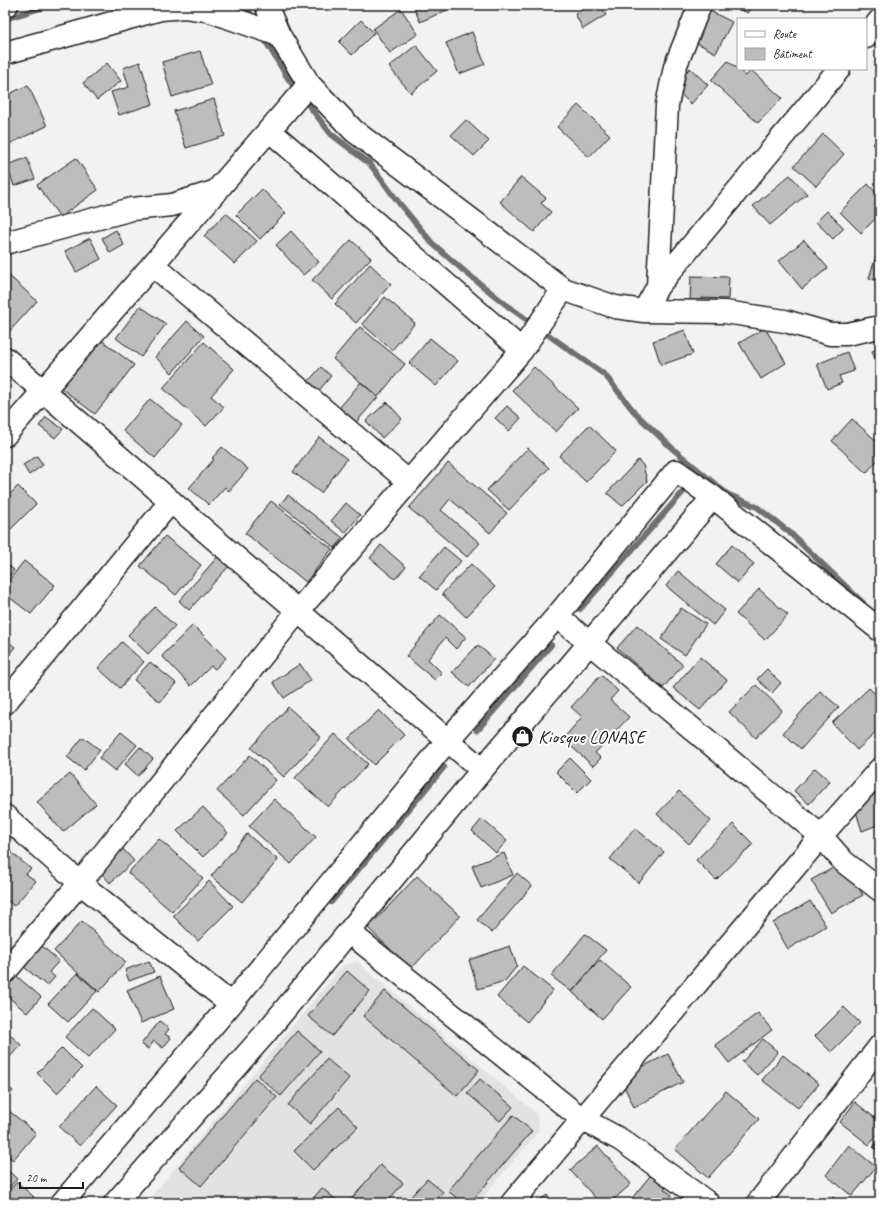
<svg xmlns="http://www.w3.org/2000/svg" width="885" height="1208" font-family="Caveat,sans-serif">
<rect width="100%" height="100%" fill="#f2f2f2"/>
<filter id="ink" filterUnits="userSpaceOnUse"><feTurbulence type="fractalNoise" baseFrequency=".025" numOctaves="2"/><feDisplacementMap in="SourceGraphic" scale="8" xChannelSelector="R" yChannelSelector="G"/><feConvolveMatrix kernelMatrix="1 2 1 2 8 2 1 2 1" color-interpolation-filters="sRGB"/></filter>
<g filter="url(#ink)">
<path fill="#e2e2e2" d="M357 962 537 1114 539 1131 478 1203H146L343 965Z"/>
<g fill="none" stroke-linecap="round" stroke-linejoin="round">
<path stroke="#707070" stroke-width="6" d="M246 5 254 20
M5 19 51 5
M262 35 289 80 331 134 370 164 399 203 432 243 464 271 509 307 605 375 636 414 673 449 727 494 757 507 789 532 863 603
M580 609 690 484
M477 730 551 645
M331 902 444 767"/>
</g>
<path fill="#bdbdbd" stroke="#1c1c1c" d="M413 5H447L449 9 420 22Z
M591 5H600L606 15 583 29 575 14Z
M729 5H751L748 13Z
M401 9 418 34 390 53 373 29Z
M710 11 732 22 716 53 693 41Z
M361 20 374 33 352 55 339 42Z
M472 32 485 64 459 74 446 43Z
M416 45 437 71 411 93 389 67Z
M200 51 211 85 172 97 162 62Z
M728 61 746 76 751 70 782 98 758 123 711 80Z
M140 62 153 104 119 115 111 92 129 87 123 68Z
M107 63 121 81 97 100 83 83Z
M690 68 708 85 691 104 673 87Z
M28 85 47 126 7 145 5 142V96Z
M214 99 225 136 186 148 174 111Z
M578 105 610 135 589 157 557 127Z
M466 120 489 141 474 156 451 135Z
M823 134 844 154 816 186 794 166Z
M880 136V150L873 144Z
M27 158 35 179 14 186 7 165Z
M76 158 98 190 60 217 37 185Z
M790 175 807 194 770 225 753 206Z
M521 177 546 198 541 203 551 212 534 232 500 202Z
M868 184 880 197V214L861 233 840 212Z
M262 189 286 213 260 239 236 215Z
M827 211 844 228 833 239 816 222Z
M226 213 257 241 235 264 204 236Z
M116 230 124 245 110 253 102 238Z
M291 231 319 262 303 275 276 245Z
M90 238 101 259 76 272 65 251Z
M351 240 371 258 332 299 312 280Z
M804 240 828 268 802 289 779 261Z
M876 256 880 257V281L869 278Z
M370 264 391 284 356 323 335 304Z
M5 272 37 301 8 333 5 331Z
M691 276 729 277 728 299 702 298V302H690Z
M385 297 415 323 392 350 362 324Z
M140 306 166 324 141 357 116 338Z
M187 321 204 336 172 373 155 357Z
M360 327 405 364 378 397 333 359Z
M765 328 786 363 761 379 739 343Z
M685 330 693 354 661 365 653 341Z
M430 338 458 361 436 386 409 363Z
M100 339 134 365 95 414 61 388Z
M204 342 234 369 211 396 224 407 206 426 163 388Z
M880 348V371L872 351Z
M847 352 854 371 839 376 842 383 827 389 817 364Z
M321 367 331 376 317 393 306 384Z
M534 367 578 408 556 432 512 390Z
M361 382 378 397 353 426 336 412Z
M150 399 182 425 155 458 123 431Z
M387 402 402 419 382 438 366 421Z
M507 406 521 418 509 431 495 418Z
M46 417 63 429 55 438 39 426Z
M852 419 880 444V458L866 473 832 441Z
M589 425 616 451 586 482 559 456Z
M319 437 347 459 321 493 293 472Z
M222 447 248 469 229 491 225 487 209 505 189 488 214 459 212 458Z
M528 448 549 468 509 510 487 490Z
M37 456 43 465 29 475 23 465Z
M638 460 643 465 647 481 622 506 607 493Z
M448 463 507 513 490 533 450 499 441 510 480 543 467 557 409 508Z
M18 486 36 504 9 531 5 528V499Z
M288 495 343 538 335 548 280 504Z
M271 501 332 549 306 582 245 533Z
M346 503 360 515 345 533 331 521Z
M165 536 201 565 176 595 140 566Z
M381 545 406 567 395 579 370 558Z
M732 545 754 564 738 583 716 564Z
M444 547 461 561 436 590 419 576Z
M219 555 230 565 189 610 179 601Z
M24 561 55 585 31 614 5 594V585Z
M5 563 14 570 5 581Z
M471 564 495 587 466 617 442 594Z
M678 571 725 610 713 625 666 586Z
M759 589 788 615 765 640 736 614Z
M155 607 175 626 148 654 128 635Z
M681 608 706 624 685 655 661 639Z
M440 615 466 637 456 649 445 638 428 659 442 673 435 680 406 656Z
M193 625 226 658 215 669 211 666 191 686 162 656Z
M637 625 683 665 663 688 617 648Z
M5 639 15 647 5 659Z
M122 642 144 662 120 688 98 668Z
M478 645 494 659 469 687 452 672Z
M700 657 727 680 700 710 673 688Z
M150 662 176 683 160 702 134 680Z
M300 664 311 680 284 698 273 682Z
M767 669 781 683 772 693 757 679Z
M601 675 618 691 610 700 629 717 595 753 601 758 593 766 563 739 582 717 571 707Z
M756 685 782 710 756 738 729 712Z
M869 688 880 699V729L857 750 832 723Z
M820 691 839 707 801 749 783 733Z
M288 707 321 737 284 777 251 748Z
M379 710 404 735 374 765 349 739Z
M121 732 137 745 115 771 99 758Z
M335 734 368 764 328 807 295 778Z
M83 737 100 750 84 770 67 757Z
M140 747 153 759 138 776 125 764Z
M250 755 276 780 244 815 217 791Z
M570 758 591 779 577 793 556 772Z
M815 768 830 781 809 804 794 791Z
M70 774 96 804 63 832 37 802Z
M679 791 711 821 689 844 657 814Z
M880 791V824L862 831 853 802Z
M274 799 316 837 291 864 249 826Z
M203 807 228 833 203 857 177 831Z
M482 819 507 841 496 853 472 831Z
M733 824 753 844 716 880 696 860Z
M635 828 664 852 639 883 610 859Z
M247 834 278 860 242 902 211 876Z
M159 839 203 878 172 912 128 873Z
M5 847 31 869 26 874 36 881 14 906 5 899Z
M123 849 134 861 110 883 99 870Z
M504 853 513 875 481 888 472 866Z
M844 862 863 895 831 913 811 880Z
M517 873 532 886 492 933 477 920Z
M417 876 460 916 411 969 368 928Z
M209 881 233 906 198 941 173 916Z
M810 901 826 926 788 949 773 923Z
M82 921 126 962 99 992 54 951Z
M585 934 606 950 572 992 551 976Z
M42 946 59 961 49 972 55 977 47 986 24 967Z
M510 946 517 966 505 981 478 989 469 960Z
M600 960 631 987 602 1019 572 992Z
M149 961 154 972 129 981 125 970Z
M523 966 553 990 527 1022 497 997Z
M347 971 370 991 332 1036 308 1016Z
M12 972 41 997 27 1013 5 994V980Z
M77 973 97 991 68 1022 48 1004Z
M160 976 174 1009 141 1023 127 990Z
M385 991 479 1070 457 1096 363 1016Z
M844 1007 860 1023 831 1052 815 1036Z
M92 1008 115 1029 88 1058 65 1037Z
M758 1013 772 1030 729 1063 715 1045Z
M160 1021 169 1029 165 1034 171 1038 163 1048 154 1041 148 1049 141 1044Z
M5 1030 21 1045 5 1062Z
M297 1031 320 1051 281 1096 258 1076Z
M763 1039 778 1052 757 1075 742 1062Z
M62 1048 82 1068 57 1093 37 1073Z
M668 1054 683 1082 634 1107 620 1078Z
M783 1055 819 1084 798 1108 762 1080Z
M327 1059 349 1078 310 1124 288 1105Z
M255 1078 277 1097 201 1186 179 1167Z
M480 1079 513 1107 500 1121 467 1093Z
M5 1084 13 1091 5 1100Z
M96 1086 117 1105 80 1146 59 1127Z
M726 1091 759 1119 708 1178 675 1149Z
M855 1102 880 1122V1132L869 1145 840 1122Z
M339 1107 358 1127 313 1170 294 1151Z
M8 1110 36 1133 13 1160 5 1153V1113Z
M513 1115 532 1131 470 1203H463L448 1191Z
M880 1139V1152L873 1147Z
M849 1145 876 1167 852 1196 826 1175Z
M598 1146 631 1184 610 1203H600L570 1170Z
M380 1165 403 1183 386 1203H351L349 1202Z
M5 1168 17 1179 5 1192Z
M654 1171 669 1183 664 1189 672 1195 666 1203H628Z
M427 1179 443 1192 434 1203H405Z
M17 1182 34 1197 29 1203H5V1195Z
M322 1188 340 1203H309Z
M547 1195 553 1203H536Z
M833 1197 841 1203H828Z"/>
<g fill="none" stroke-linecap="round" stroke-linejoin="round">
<defs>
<path id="minor" d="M266 5 279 35 309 84 354 131 563 289 615 307 644 311 725 312 785 321 830 334H847L880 327
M5 6 7 5
M866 37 880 20
M5 53 161 9 185 7 207 10 279 35
M269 130 522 350
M5 243 132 209 172 205 217 191
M153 265 409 482
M658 286 667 105 675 67 700 5
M644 311 658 286 839 69
M5 358 482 770
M5 435 309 84
M557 616 821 836 844 862 880 890
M5 703 171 501
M5 816 80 883 231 1004
M349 932 582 1119 621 1140 708 1203
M5 972 80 883 298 611 522 350 563 289
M62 1203 231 1004 447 741 557 616 676 471 713 497 880 630
M115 1203 263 1036 482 770 713 497
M512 1203 821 836 880 769
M758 1203 880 1046"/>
</defs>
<use href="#minor" stroke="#1c1c1c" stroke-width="25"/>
<use href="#minor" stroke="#fff" stroke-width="22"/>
</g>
</g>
<defs>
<symbol id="shop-disc" viewBox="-11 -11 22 22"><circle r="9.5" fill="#1c1c1c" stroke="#fff"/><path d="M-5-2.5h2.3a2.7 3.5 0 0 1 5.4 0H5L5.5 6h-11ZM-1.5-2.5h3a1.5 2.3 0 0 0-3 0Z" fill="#fff"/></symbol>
</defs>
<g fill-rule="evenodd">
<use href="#shop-disc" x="510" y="724" width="25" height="25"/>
</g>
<g text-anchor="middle" stroke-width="4" stroke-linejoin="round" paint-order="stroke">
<g font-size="19" fill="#1c1c1c" stroke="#fff" text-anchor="start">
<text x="538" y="743">Kiosque LONASE</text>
</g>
</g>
<rect width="885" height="1208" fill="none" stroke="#fff" stroke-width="20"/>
<rect x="10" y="10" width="865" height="1188" fill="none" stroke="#1c1c1c" stroke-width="1.5" filter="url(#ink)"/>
<rect x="737" y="18" width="130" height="52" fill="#ffffff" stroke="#a4a4a4"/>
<rect x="745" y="31" width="20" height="6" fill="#ffffff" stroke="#a4a4a4"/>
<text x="773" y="38" font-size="12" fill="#1c1c1c">Route</text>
<rect x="745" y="48" width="20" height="12" fill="#bdbdbd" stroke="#a4a4a4"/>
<text x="773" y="58" font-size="12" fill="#1c1c1c">Bâtiment</text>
<path d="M20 1182v6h63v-6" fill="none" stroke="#1c1c1c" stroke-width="2"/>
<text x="26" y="1182" font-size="12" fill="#1c1c1c" stroke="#ffffff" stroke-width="3" paint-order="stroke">20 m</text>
</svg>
